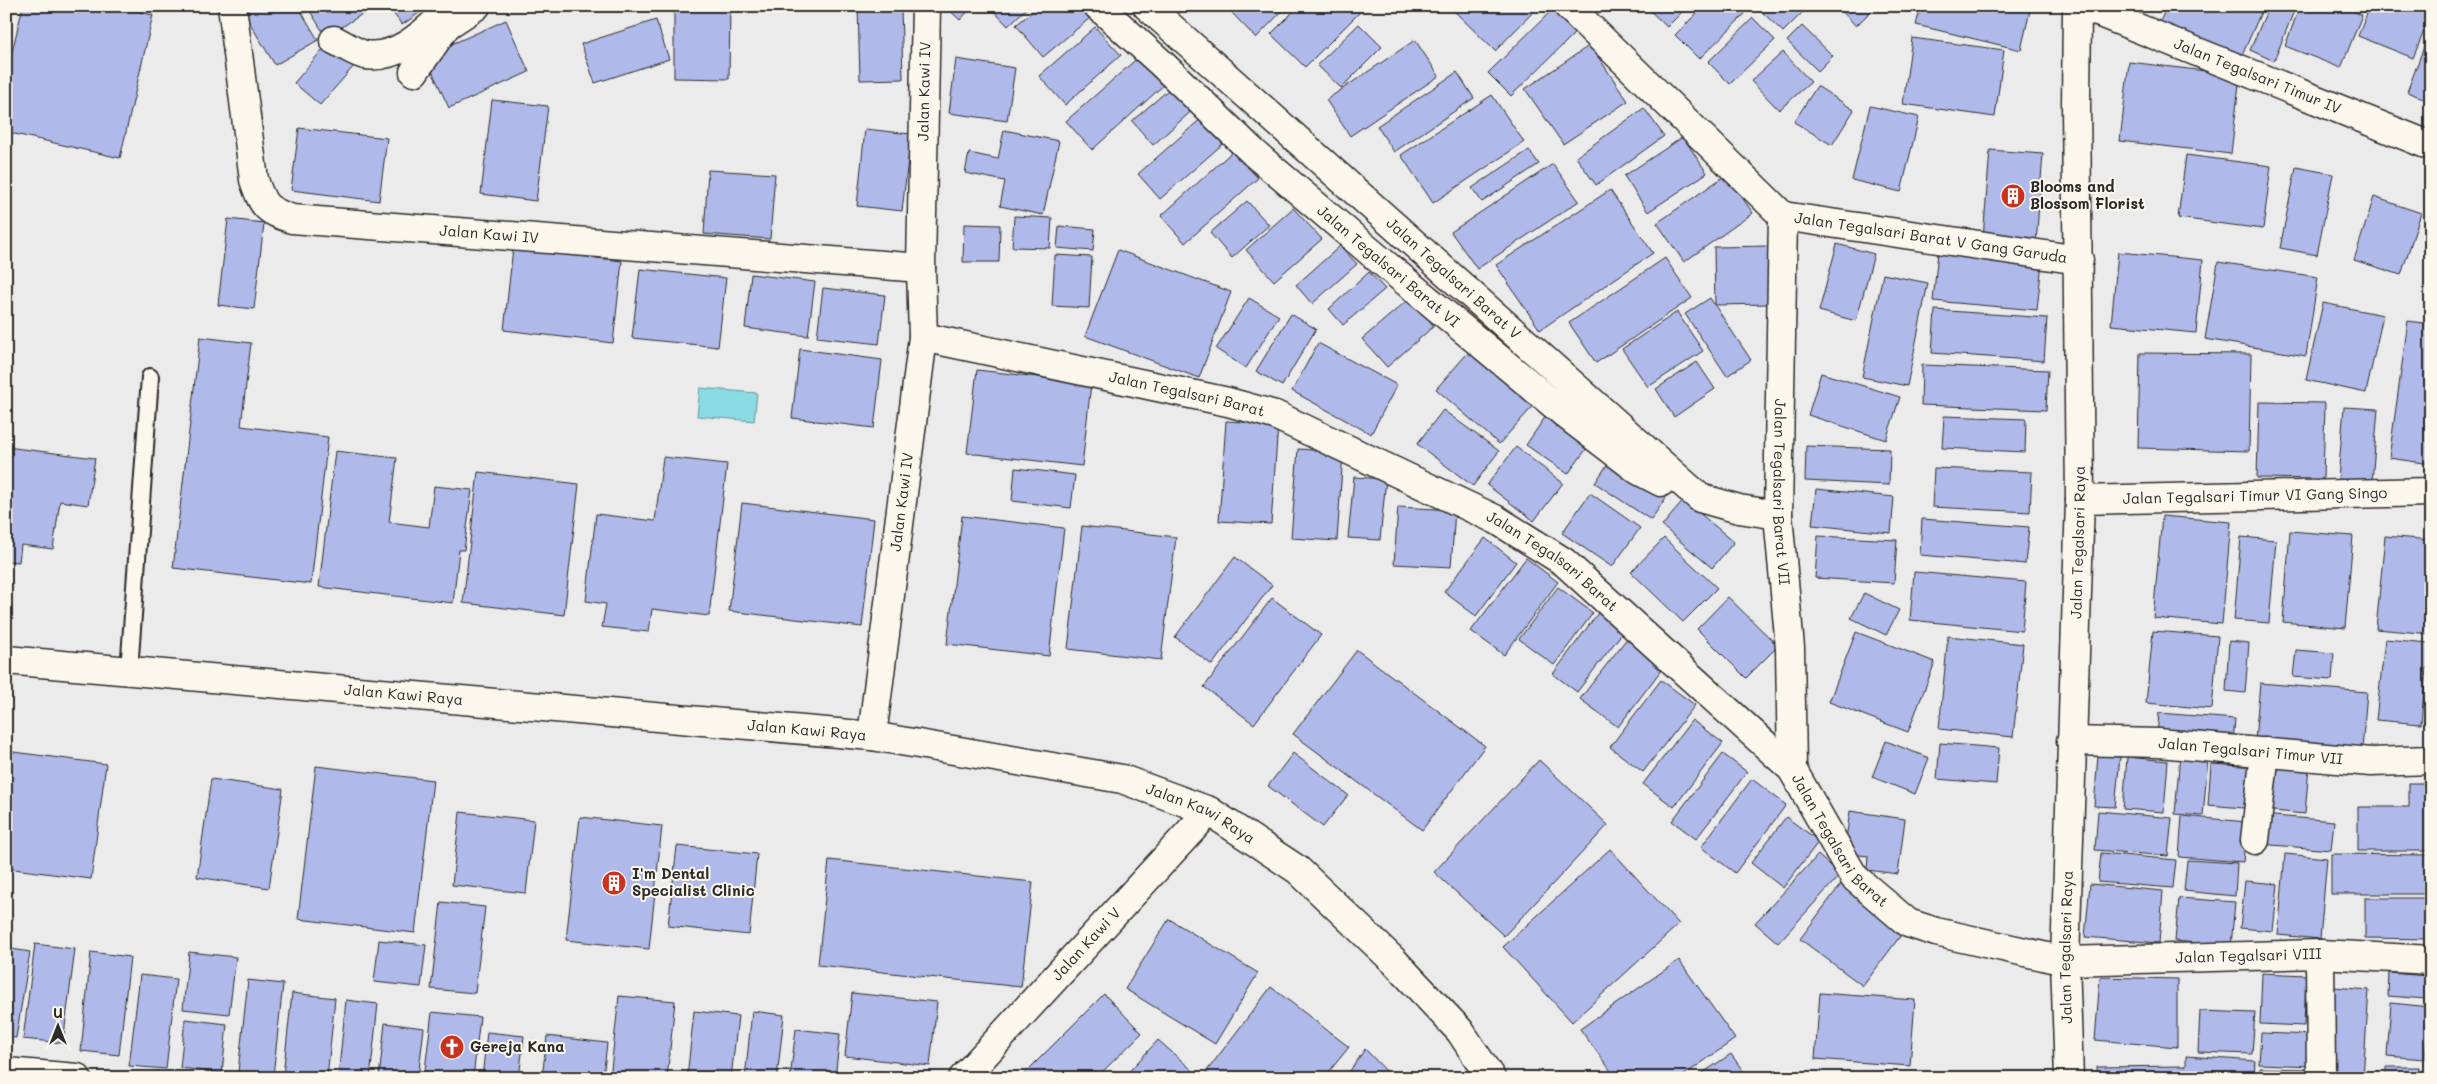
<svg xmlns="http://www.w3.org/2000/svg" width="2437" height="1084" font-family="Mali,sans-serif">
<rect width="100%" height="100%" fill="#ecebec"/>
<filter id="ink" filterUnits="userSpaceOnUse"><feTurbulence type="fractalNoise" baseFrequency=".02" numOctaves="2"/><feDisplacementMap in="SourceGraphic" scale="10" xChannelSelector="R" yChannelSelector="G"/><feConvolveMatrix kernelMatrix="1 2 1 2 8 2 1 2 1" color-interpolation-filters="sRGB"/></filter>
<g filter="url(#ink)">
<path fill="#8adbe2" stroke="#649599" d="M700 388 757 393 754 421 697 416Z"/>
<path fill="#afbaeb" stroke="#2b2b2b" d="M23 6H113L153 15 120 158 6 132V77Z
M298 6 318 40 275 65 240 7Z
M307 6H363L367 11 326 37Z
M388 6H429L402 25Z
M674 6H730L729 79 674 78Z
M858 6H901L903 79 860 80Z
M945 6H973L960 20Z
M989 6H1029L1008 26Z
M1039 6H1080L1090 18 1043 57 1016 25Z
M1239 6H1287L1256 38 1232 13Z
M1299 6H1366L1305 67 1271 34Z
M1410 6H1423L1417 13Z
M1449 6H1539L1495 51Z
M1645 6H1688L1667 27Z
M1704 6H1737L1745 14 1699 59 1675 35Z
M1761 6H1809L1783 32 1758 8Z
M1837 6H1876L1856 26Z
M1921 6H2031L2021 50 1916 25Z
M2167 6H2253L2262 10 2240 60 2159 24Z
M2269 6H2296L2274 61 2250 50Z
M2300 6H2340L2362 15 2341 68 2285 46Z
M2370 6H2431V14L2413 58 2358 36Z
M1552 10 1575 33 1511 96 1488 73Z
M1753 18 1775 40 1730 84 1708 62Z
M506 20 529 72 449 108 425 56Z
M656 20 669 59 595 83 581 44Z
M1359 24 1382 47 1341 88 1317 65Z
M1802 26 1833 56 1818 71 1787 41Z
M1095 27 1121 55 1065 105 1039 76Z
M2431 28V101L2407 92Z
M1912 38 2004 50 1995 117 1903 104Z
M1415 40 1439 76 1350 136 1326 100Z
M328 43 354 66 320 105 294 83Z
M1590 45 1628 101 1563 144 1525 89Z
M1783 52 1811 82 1779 110 1751 81Z
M1141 55 1166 83 1092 150 1066 121Z
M956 59 1015 68 1007 121 949 113Z
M2129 62 2240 75 2231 154 2120 141Z
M1457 72 1474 98 1394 152 1377 126Z
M1174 85 1195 108 1153 145 1132 121Z
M1817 86 1854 110 1832 145 1794 122Z
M1492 95 1524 142 1433 203 1401 155Z
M492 100 548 106 536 201 481 194Z
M1870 106 1919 117 1901 192 1852 180Z
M1644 108 1664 136 1596 185 1576 157Z
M1204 116 1226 141 1160 199 1138 174Z
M299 128 387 138 379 201 291 190Z
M865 129 911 134 902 211 857 206Z
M1004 130 1059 141 1043 215 1000 206 1005 181 965 173 969 153 998 159Z
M1683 137 1707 173 1648 212 1624 176Z
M1529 150 1539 164 1482 202 1472 188Z
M1990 150 2043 154 2036 243 1983 238Z
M1233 151 1258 178 1185 243 1161 216Z
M2186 155 2271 166 2263 229 2178 218Z
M1553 164 1579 201 1477 269 1451 232Z
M2296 167 2333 174 2317 255 2280 248Z
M708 170 775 174 770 239 704 234Z
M1726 175 1753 213 1684 262 1657 223Z
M1610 190 1653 253 1540 330 1496 265Z
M2374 197 2421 213 2401 275 2354 260Z
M1247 201 1269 225 1232 258 1210 233Z
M1293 208 1322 239 1274 281 1246 250Z
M1014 216 1052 218 1050 248 1012 247Z
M228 219 264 223 254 309 218 305Z
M964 224 1000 225 999 262H963Z
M1059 226 1095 229 1093 251 1057 248Z
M1837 244 1874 254 1856 321 1819 311Z
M1340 246 1357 264 1312 304 1296 285Z
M1770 246 1771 304 1715 305 1714 247Z
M513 248 622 261 613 343 504 330Z
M1118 250 1231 292 1199 378 1085 336Z
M1938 252 2042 262 2037 310 1933 301Z
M2118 252 2203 260 2196 333 2111 325Z
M1055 255 1092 257 1089 308 1052 306Z
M1665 258 1692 298 1596 363 1569 323Z
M2218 262 2318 277 2306 356 2205 339Z
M640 269 726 278 718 347 632 338Z
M1369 272 1385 289 1343 325 1329 309Z
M751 274 815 282 808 336 745 328Z
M1883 274 1928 283 1907 386 1862 377Z
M823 288 885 295 879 344 817 337Z
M1249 298 1279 316 1246 368 1216 349Z
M1410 298 1434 326 1387 367 1362 339Z
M1710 298 1751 360 1727 376 1685 314Z
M2323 303 2383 315 2366 393 2306 380Z
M1935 310 2047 318 2044 361 1932 353Z
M1677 312 1703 351 1648 387 1622 349Z
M1291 314 1316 329 1282 386 1256 371Z
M2408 321 2431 324V464L2389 458Z
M200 337 251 343 241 426 328 437 311 584 173 568Z
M1318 343 1397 385 1371 434 1292 391Z
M1473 347 1536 403 1499 444 1436 389Z
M800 349 882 360 874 428 792 418Z
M2140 353 2251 354 2249 451 2138 448Z
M1697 362 1715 389 1674 417 1656 389Z
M1922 365 2048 370 2046 410 1921 405Z
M977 370 1091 383 1082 466 967 453Z
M1821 373 1900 397 1886 440 1808 415Z
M2259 402 2325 403 2323 479 2257 478Z
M2344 407 2378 409 2372 482 2338 479Z
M1443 410 1499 451 1473 486 1417 444Z
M1550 410 1593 440 1568 474 1526 445Z
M1944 416 2026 419 2025 452 1942 448Z
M1226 421 1278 424 1271 524 1219 521Z
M1806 446 1890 449 1889 485 1805 481Z
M6 447 95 458 88 505 60 501 53 549 21 545 19 562 6 561Z
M1516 447 1563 483 1534 521 1487 485Z
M1298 449 1343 452 1337 541 1291 538Z
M335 451 397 458 389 522 429 527 434 486 472 490 464 550H459L453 603 319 587Z
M1613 456 1669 493 1651 520 1595 483Z
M663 457 727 464 709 616 652 609 649 632 602 627 606 604 586 601 596 514 655 521Z
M1015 468 1075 475 1071 508 1012 501Z
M1934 468 2032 472 2030 512 1932 507Z
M478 472 579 484 564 615 463 603Z
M1354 477 1386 479 1380 540 1348 538Z
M1816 489 1894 497 1891 533 1812 525Z
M1590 493 1640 528 1612 567 1562 533Z
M1684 500 1734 542 1712 568 1662 526Z
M742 503 874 519 862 627 729 611Z
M1398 507 1455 510 1451 567 1394 564Z
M962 516 1064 528 1049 656 947 644Z
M2162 516 2231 522 2222 624 2153 618Z
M1922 519 2029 527 2025 564 1920 555Z
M1082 526 1176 537 1161 660 1068 649Z
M2290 531 2353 536 2345 628 2283 622Z
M1818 536 1897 540 1894 583 1815 578Z
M2385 536 2431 540V634L2376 629Z
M2241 537 2276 540 2269 623 2234 620Z
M1485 538 1516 562 1476 616 1444 592Z
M1664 538 1717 588 1683 622 1631 572Z
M1235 557 1272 585 1212 665 1175 637Z
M1526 558 1558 582 1504 655 1471 631Z
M1914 572 2026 582 2022 631 1910 620Z
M1558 587 1593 613 1554 665 1519 639Z
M1864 593 1899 610 1886 635 1851 618Z
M1728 597 1778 646 1746 678 1697 629Z
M1272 598 1321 635 1254 724 1204 687Z
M1598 613 1623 632 1577 692 1553 674Z
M2153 631 2218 636 2212 709 2146 703Z
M1856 632 1935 662 1908 732 1829 702Z
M1948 636 2023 644 2013 737 1939 729Z
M1628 637 1665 665 1618 727 1580 699Z
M2385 639 2429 643 2431 669 2426 668 2421 724 2376 720Z
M2229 641 2249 643 2245 693 2226 691Z
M1357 650 1485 746 1422 830 1293 734Z
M2296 650 2334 653 2332 680 2293 677Z
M1661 680 1695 705 1643 772 1610 747Z
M2260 683 2367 692 2362 750 2255 741Z
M2159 713 2235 719 2233 742 2157 735Z
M1692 720 1723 743 1674 807 1643 784Z
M1886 741 1929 758 1915 794 1872 777Z
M1940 743 1999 748 1996 784 1937 779Z
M6 751 106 764 91 879 6 868Z
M1293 753 1348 795 1323 827 1268 786Z
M1723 754 1747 772 1696 839 1672 821Z
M2098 755 2120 757 2115 807 2094 806Z
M2180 755 2208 758 2203 816 2175 814Z
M2127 757 2168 761 2164 812 2123 809Z
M1539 760 1608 825 1504 936 1434 872Z
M2211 764 2259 767 2255 809 2208 805Z
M2267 764 2309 767 2305 814 2262 810Z
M316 766 433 780 415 933 298 919Z
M211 779 283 789 269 888 197 877Z
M1752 779 1786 805 1735 873 1701 847Z
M2409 783H2431V851H2358V807H2409Z
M1850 811 1905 819 1898 874 1867 870 1868 856 1844 853Z
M2098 811 2172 818 2168 856 2095 850Z
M460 812 534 820 526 893 452 885Z
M2262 815 2334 821 2331 850 2260 844Z
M2182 816 2247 822 2243 862 2179 857Z
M580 817 662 826 649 949 566 940Z
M1786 817 1819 841 1783 888 1751 863Z
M677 846 757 854 749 935 668 926Z
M1610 849 1679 924 1572 1022 1503 947Z
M2101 853 2176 860 2173 888 2098 882Z
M2285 854 2327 858 2320 939 2278 935Z
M2331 854 2431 855V894H2331Z
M1818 855 1840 875 1778 943 1755 923Z
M829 860 1033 882 1021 987 818 965Z
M2187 860 2237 863 2235 896 2184 891Z
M2245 881 2278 884 2273 931 2240 928Z
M1841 884 1904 931 1863 986 1800 939Z
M2090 884 2163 891 2159 943 2085 937Z
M2179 898 2235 902 2231 946 2175 941Z
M2365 898H2431V939L2365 938Z
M441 902 485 907 475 993 431 989Z
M1169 919 1258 973 1215 1044 1125 989Z
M379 940 426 945 421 987 374 982Z
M35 944 75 949 63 1043 23 1039Z
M6 948 30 952 16 1038 6 1037Z
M91 952 130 957 119 1055 81 1051Z
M189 952 236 957 229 1014 183 1009Z
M1679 960 1735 1039 1680 1078H1616L1580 1029Z
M2262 973 2306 975 2304 1026 2260 1024Z
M2389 973 2428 976 2426 999 2388 996Z
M140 975 176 979 166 1069 129 1066Z
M2100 977 2177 979V1047L2095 1040Z
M248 980 283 984 273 1076 238 1072Z
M1271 987 1349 1047 1324 1078H1214L1206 1072Z
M2334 987 2369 990 2363 1078H2327Z
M292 993 335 998 327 1078 283 1076Z
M852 993 937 1002 930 1066 845 1056Z
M1820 993 1915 1000 1910 1066 1815 1059Z
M1104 994 1142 1033 1096 1078H1020Z
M619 996 675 1001 667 1078H610Z
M346 1000 378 1004 370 1078H338Z
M2391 1003 2430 1007 2425 1059 2387 1056Z
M694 1011 738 1016 731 1078H687Z
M752 1011 784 1015 777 1078H745Z
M2200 1011 2255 1013 2252 1054 2198 1052Z
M432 1012 480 1017 473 1078H424Z
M185 1019 227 1024 222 1073 180 1068Z
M385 1023 424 1028 418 1078H379Z
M796 1029 840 1034 835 1078H790Z
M487 1032 524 1036 519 1078H482Z
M2261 1033 2313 1035 2312 1066 2259 1064Z
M547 1036 607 1043 603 1078H542Z
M1158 1040 1199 1076 1197 1078 1125 1076Z
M1365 1049 1393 1078H1345Z
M1731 1054 1748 1078H1695Z
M2186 1056 2255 1061 2254 1078H2097V1067L2186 1066Z
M2386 1067H2419V1078H2386Z
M2260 1068 2312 1069V1078H2260Z"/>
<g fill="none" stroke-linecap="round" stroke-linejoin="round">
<defs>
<path id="lane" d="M129 671 150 377"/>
<g id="street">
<path id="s1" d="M232 6 254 180C263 206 265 210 292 219L921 268"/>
<path id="s2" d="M1098 6 1162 64 1254 153 1374 255 1570 418 1638 470 1661 482"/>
<path id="s3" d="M1147 6 1700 498 1739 509 1778 515"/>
<path id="s4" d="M1568 6 1783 216 2079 260"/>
<path id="s5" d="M2083 6 2431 146"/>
<path d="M334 40C343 44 355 53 365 55 401 60 429 27 454 6"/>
<path d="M414 72 447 25 476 6"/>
<path id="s6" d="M1783 216 1778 515 1790 648 1792 769"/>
<path id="s7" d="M923 337 1228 402 1275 415 1497 520 1564 562 1792 769 1854 877 1908 923 1936 932 2065 961 2320 954 2431 960"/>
<path id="s8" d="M2080 500 2431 492"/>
<path id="s9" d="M872 736 923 337 921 268 926 6"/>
<path id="s10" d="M2071 741 2159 743 2371 762 2431 760"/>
<path d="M2255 840 2265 752"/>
<path d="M2320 954 2321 1078"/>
<path d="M6 1072 77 1078"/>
<path id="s11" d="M963 1078 1209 811"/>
</g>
<g id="secondary">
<path id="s12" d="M6 660 872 736 1122 779 1209 811 1298 870 1394 961 1460 1031 1491 1078"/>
<path id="s13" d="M2069 1078 2065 961 2080 500 2076 105 2077 6"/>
</g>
</defs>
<use href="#lane" stroke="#2b2b2b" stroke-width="20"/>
<use href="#street" stroke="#2b2b2b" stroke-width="31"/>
<use href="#secondary" stroke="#2b2b2b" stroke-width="31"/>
<use href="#lane" stroke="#fbf7ec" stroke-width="16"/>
<use href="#street" stroke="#fbf7ec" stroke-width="28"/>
<use href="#secondary" stroke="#fbf7ec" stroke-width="28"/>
</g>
</g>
<defs>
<symbol id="building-disc" viewBox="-11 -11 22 22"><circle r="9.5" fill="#c8321e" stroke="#fbf7ec"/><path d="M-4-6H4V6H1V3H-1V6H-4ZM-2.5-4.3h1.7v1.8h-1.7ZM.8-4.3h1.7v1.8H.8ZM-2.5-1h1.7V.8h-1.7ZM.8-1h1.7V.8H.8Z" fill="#fff"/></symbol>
<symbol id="church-disc" viewBox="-11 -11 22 22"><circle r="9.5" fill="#c8321e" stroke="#fbf7ec"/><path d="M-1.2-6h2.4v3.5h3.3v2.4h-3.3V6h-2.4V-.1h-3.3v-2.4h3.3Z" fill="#fff"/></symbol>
</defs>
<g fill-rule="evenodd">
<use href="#building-disc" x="1999" y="182" width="28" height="28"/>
<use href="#building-disc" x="600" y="869" width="28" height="28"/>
<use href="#church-disc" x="438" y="1033" width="28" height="28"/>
</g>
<g text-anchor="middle" stroke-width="4" stroke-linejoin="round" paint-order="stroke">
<g font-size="15" fill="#2b2b2b" stroke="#fbf7ec">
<text dy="5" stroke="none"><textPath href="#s5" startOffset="188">Jalan Tegalsari Timur IV</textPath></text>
<text dy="5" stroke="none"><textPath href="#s9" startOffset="648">Jalan Kawi IV</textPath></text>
<text dy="5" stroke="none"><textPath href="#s1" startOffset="431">Jalan Kawi IV</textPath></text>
<text dy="5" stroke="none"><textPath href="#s4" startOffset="450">Jalan Tegalsari Barat V Gang Garuda</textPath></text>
<text dy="5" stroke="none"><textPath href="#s2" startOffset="390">Jalan Tegalsari Barat VI</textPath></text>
<text dy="5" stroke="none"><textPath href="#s3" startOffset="410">Jalan Tegalsari Barat V</textPath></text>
<text dy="5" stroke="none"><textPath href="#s7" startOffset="270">Jalan Tegalsari Barat</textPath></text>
<text dy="5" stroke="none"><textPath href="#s6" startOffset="276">Jalan Tegalsari Barat VII</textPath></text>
<text dy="5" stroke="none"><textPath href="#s8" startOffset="175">Jalan Tegalsari Timur VI Gang Singo</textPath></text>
<text dy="5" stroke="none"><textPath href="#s9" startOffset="236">Jalan Kawi IV</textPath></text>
<text dy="5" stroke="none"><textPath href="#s13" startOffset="536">Jalan Tegalsari Raya</textPath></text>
<text dy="5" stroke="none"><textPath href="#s7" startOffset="675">Jalan Tegalsari Barat</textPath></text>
<text dy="5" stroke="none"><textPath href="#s12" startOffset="399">Jalan Kawi Raya</textPath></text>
<text dy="5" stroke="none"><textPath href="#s12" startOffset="804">Jalan Kawi Raya</textPath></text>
<text dy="5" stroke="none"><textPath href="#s10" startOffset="180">Jalan Tegalsari Timur VII</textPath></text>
<text dy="5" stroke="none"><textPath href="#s12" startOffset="1209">Jalan Kawi Raya</textPath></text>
<text dy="5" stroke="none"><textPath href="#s7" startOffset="1080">Jalan Tegalsari Barat</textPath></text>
<text dy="5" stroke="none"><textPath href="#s11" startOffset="182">Jalan Kawi V</textPath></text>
<text dy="5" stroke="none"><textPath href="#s13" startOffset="131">Jalan Tegalsari Raya</textPath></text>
<text dy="5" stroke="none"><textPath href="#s7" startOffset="1534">Jalan Tegalsari VIII</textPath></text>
</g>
<g font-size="15" font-weight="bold" fill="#2b2b2b" stroke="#fbf7ec" text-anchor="start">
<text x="2030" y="192">Blooms and<tspan x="2030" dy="17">Blossom Florist</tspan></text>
<text x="632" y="879">I'm Dental<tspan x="632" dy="17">Specialist Clinic</tspan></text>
<text x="470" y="1052">Gereja Kana</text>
</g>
</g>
<rect width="2437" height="1084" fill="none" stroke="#fbf7ec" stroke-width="25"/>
<rect x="12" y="12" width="2412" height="1059" fill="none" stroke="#2b2b2b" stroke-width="2" filter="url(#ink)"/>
<g transform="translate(58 1026)" stroke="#fbf7ec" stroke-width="4" paint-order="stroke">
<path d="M0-4L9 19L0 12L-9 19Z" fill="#2b2b2b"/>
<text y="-8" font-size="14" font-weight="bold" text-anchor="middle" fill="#2b2b2b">U</text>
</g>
</svg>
